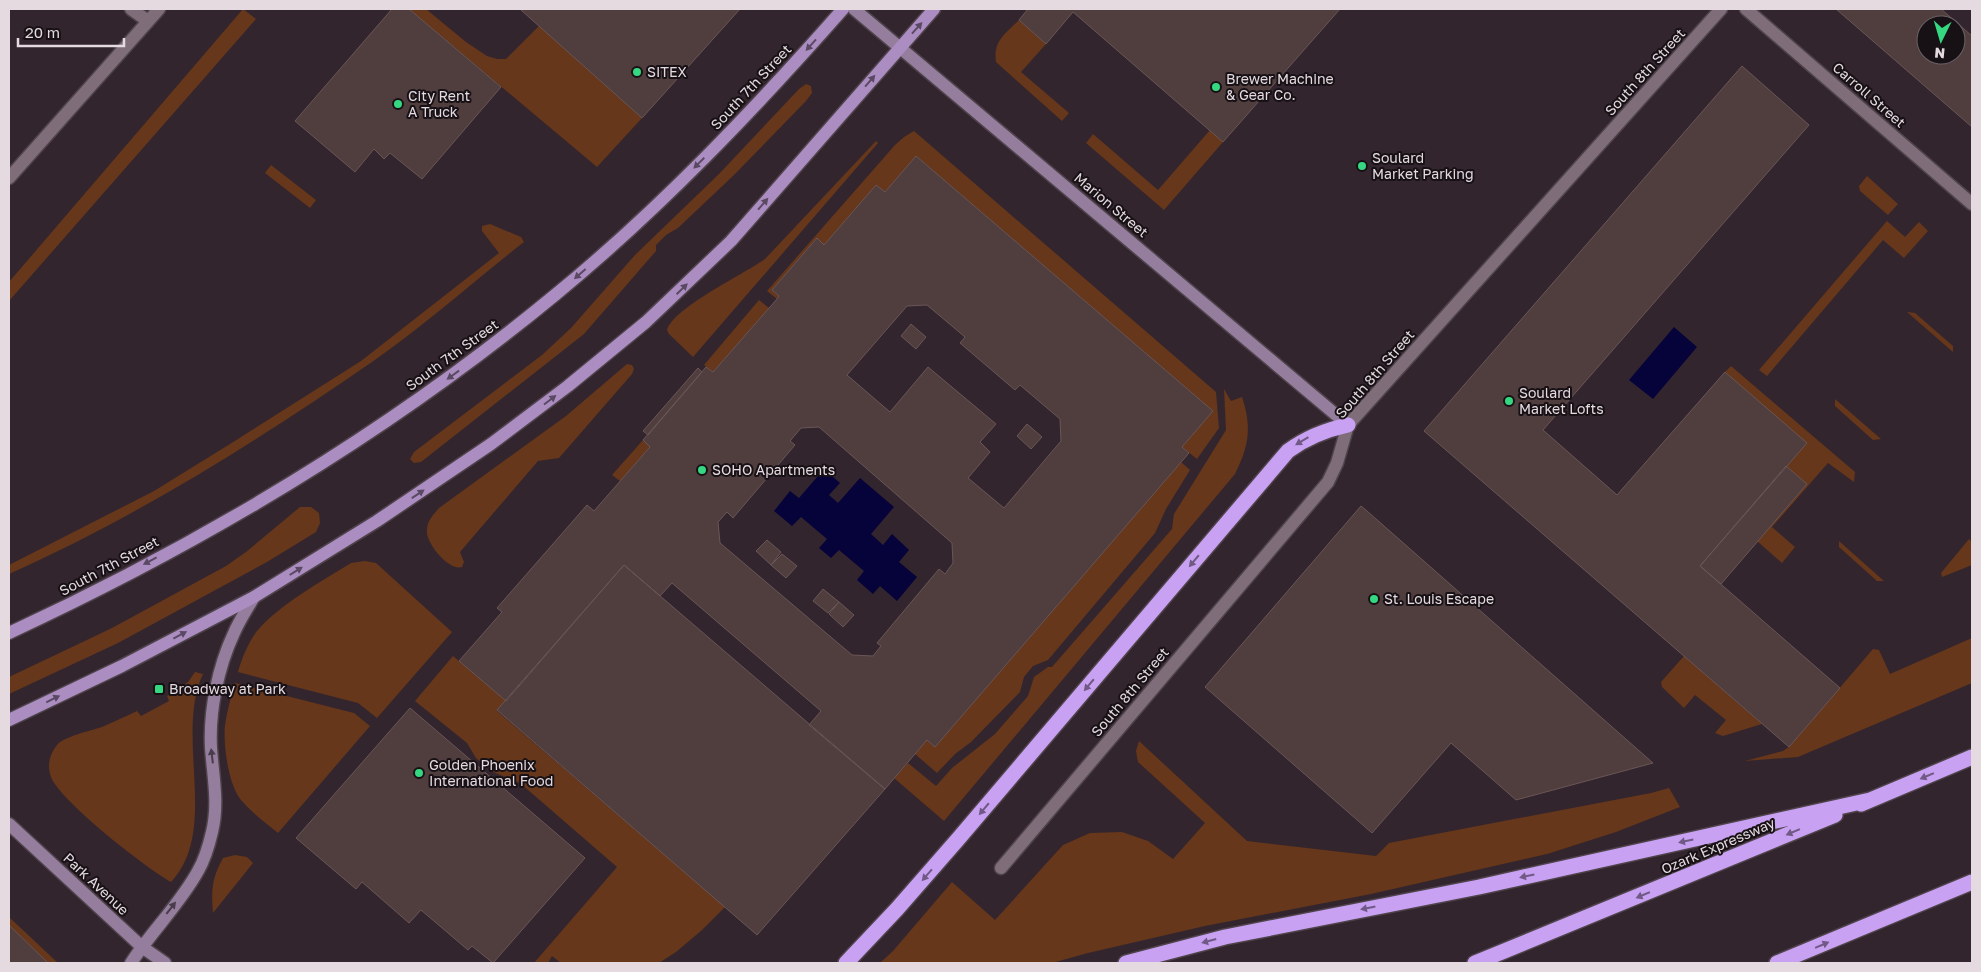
<svg xmlns="http://www.w3.org/2000/svg" width="1981" height="972" font-family="'Golos Text',sans-serif">
<rect width="100%" height="100%" fill="#33252e"/>
<path fill="#66371a" d="M243 9 256 19 9 301V282Z
M409 9H426L466 42 487 56 497 59H506L539 26 642 118 597 167Z
M1019 20 1046 44 1021 72 1069 113 1062 121 996 62C993 41 1005 34 1019 20Z
M806 84 811 86 812 93 806 101 734 175 678 228 666 235 656 245V251L584 334 421 462 414 463 410 459 414 452 542 355 571 328 635 255 719 174 799 89Z
M1210 130 1223 142 1164 210 1086 143 1093 134 1158 190Z
M914 131 1216 392 1219 428 1197 459 1182 447 1213 411 916 156 885 192 876 185 824 245 816 239 772 290 779 296 777 299 767 291 895 145 904 137Z
M876 141 878 143 693 357 669 334 667 330C673 308 744 274 765 259Z
M271 165 316 200 310 208 265 173Z
M1867 176 1898 204 1888 215 1860 191 1859 186Z
M1887 221 1905 237 1919 222 1928 231 1904 258 1883 240 1767 376 1759 370Z
M490 224 521 237 524 242C473 282 425 325 372 362 259 440 135 518 9 574V565L154 491 230 444 361 361 499 253 482 231V226Z
M759 300 769 308 713 372 704 365Z
M1907 312 1915 313 1953 346V352Z
M627 364 632 365 634 369 632 374 559 458 538 461 460 552 464 562 462 567C449 571 428 545 427 533 426 522 433 515 439 508L566 416Z
M1731 366 1855 472 1854 482 1828 463 1772 527 1795 547 1782 563 1757 541 1807 484 1786 466 1806 443 1725 372Z
M1224 389 1231 401 1242 397C1252 427 1249 446 1235 474L944 821 894 778 908 763 936 786 952 768 995 734 1028 696 1034 677 1048 667H1052L1172 529 1174 514 1226 430Z
M1835 399 1881 439 1873 440 1835 406Z
M643 440 650 447 620 481 612 475Z
M1181 462 1190 470 1166 509 1155 533 1048 660 1033 666 1024 677 1020 692 971 742 955 754 937 773 915 754 927 740 935 747Z
M300 507H311L319 513 320 523 316 532 267 562 118 643 9 694V677L112 628 226 566 246 552Z
M1969 539 1972 542V565L1942 577 1941 573Z
M1839 541 1884 581H1877L1839 547Z
M365 561 376 563 452 632 377 718 358 703 238 672C242 658 248 643 257 631 279 605 322 581 351 563Z
M1972 638V683L1798 757 1745 761 1783 751 1789 747 1873 649 1879 650 1890 674Z
M453 656 506 701 497 711 725 907 702 930 676 952 659 963H561L552 956 548 963H534L617 867 520 783 493 772 476 758 467 743 415 701Z
M1684 656 1762 724 1723 736 1715 733 1726 720 1695 695 1684 708 1662 687 1661 682Z
M195 672 203 674C174 736 220 830 171 882 145 867 61 802 51 777 47 766 49 755 57 745 65 736 90 731 102 727 114 722 126 716 137 711L141 716 169 701 167 696 188 682Z
M235 683 354 713 370 726 278 833C266 823 251 812 241 800 228 784 223 744 225 725 227 711 231 697 235 683Z
M1139 741 1247 841 1376 856 1389 843 1651 793 1669 788 1680 807 1616 832 1547 854 1371 894 1205 926 1088 953 1052 963H880L893 951 952 882 995 920 1063 845 1090 833 1122 832 1148 841 1173 859 1205 823 1138 762 1136 751Z
M235 855 247 857 253 863 213 913C211 890 212 878 223 858Z
M9 917 58 963H48L9 925Z"/>
<path fill="#06033b" d="M1674 327 1697 347 1653 399 1629 380Z
M824 469 840 483 829 495 838 503 860 478 894 507 871 534 883 545 892 534 909 550 899 562 917 577 897 601 880 586 873 594 857 580 864 571 839 550 831 558 819 548 827 539 801 517 792 526 774 511 790 491 799 498Z"/>
<path fill="#503e3e" stroke="#6a5657" fill-rule="evenodd" d="M392 9H409L501 87 422 179 390 153 384 159 374 149 355 172 295 121Z
M523 9H740L642 118 521 10Z
M1028 9H1340L1223 142 1073 12 1046 44 1019 20Z
M1836 9H1941L1972 36V127ZM1926 25H1956V55H1926Z
M1742 66 1809 125 1543 430 1617 495 1725 372 1807 443 1700 566 1840 688 1789 747 1424 431Z
M916 156 1213 411 1182 447 1189 453 935 747 927 740 885 789 809 725 821 711 672 583 660 596 624 565 506 701 459 661 502 612 497 608 587 505 594 511 650 447 643 440 706 367 713 372 777 299 779 296 772 290 817 238 824 245 876 185 885 192ZM927 305 965 337 960 343 1015 390 1020 385 1060 419 1061 441 1004 508 968 478 990 452 980 442 996 424 928 367 890 412 847 375 907 306ZM819 427 952 543 953 563 945 574 939 569 877 643 881 646 873 656 852 655 720 543 718 522 727 512 733 518 795 445 790 441 801 428Z
M911 324 926 337 916 349 901 336Z
M698 368 702 372 648 435 643 431Z
M1027 424 1042 437 1031 449 1017 436Z
M1786 466 1807 484 1721 584 1700 566Z
M1361 506 1367 511 1653 763 1516 800 1451 743 1372 833 1205 687Z
M767 540 781 552 771 565 756 551Z
M782 554 797 566 786 578 771 565Z
M624 565 885 789 757 935 497 710Z
M823 589 839 602 828 613 813 601Z
M839 602 854 615 843 627 829 614Z
M410 708 585 858 493 963 472 946 468 950 421 910 409 923 362 882 356 889 296 838Z
M9 925 48 963H9Z"/>
<g fill="none" stroke-linecap="round" stroke-linejoin="round">
<defs>
<path id="lane" d="M131 9 148 21"/>
<path id="street" d="M1746 9 1972 204
M9 178 159 9
M1001 868 1328 482 1337 463 1348 425 1721 9"/>
<path id="secondary" d="M854 9 1348 425
M9 824 142 947 165 963
M131 963C151 932 180 904 198 871 205 859 209 845 212 832 219 804 213 776 211 748 209 711 218 667 234 633 239 621 247 609 254 597"/>
<path id="primary" d="M9 633C203 543 389 432 555 295 660 209 754 110 843 9
M9 720 122 666 254 597 377 521 491 444 568 386 646 322 731 241 934 9"/>
<path id="highway" d="M1861 804 1972 757
M846 963 897 909 959 838 1288 451C1307 437 1325 430 1348 425
M1126 963 1225 937 1479 887 1870 800
M1475 963 1835 815
M1777 963 1972 882"/>
</defs>
<use href="#lane" stroke="#4f434b" stroke-width="15"/>
<use href="#street" stroke="#4f434b" stroke-width="15"/>
<use href="#secondary" stroke="#4f434b" stroke-width="15"/>
<use href="#primary" stroke="#4f434b" stroke-width="15"/>
<use href="#highway" stroke="#4f434b" stroke-width="18"/>
<use href="#lane" stroke="#7f6e79" stroke-width="12"/>
<use href="#street" stroke="#7f6e79" stroke-width="12"/>
<use href="#secondary" stroke="#957d9d" stroke-width="12"/>
<use href="#primary" stroke="#ab8dc2" stroke-width="12"/>
<use href="#highway" stroke="#c8a1f2" stroke-width="15"/>
</g>
<defs><path id="oneway-solid" d="M-6-.8H1V-3.2L6.5 0L1 3.2V.8H-6Z" transform="scale(1.25)"/></defs>
<g fill="#5a4963">
<use href="#oneway-solid" transform="translate(917 28) rotate(-48)"/>
<use href="#oneway-solid" transform="translate(811 45) rotate(132)"/>
<use href="#oneway-solid" transform="translate(870 81) rotate(-49)"/>
<use href="#oneway-solid" transform="translate(699 163) rotate(135)"/>
<use href="#oneway-solid" transform="translate(763 204) rotate(-49)"/>
<use href="#oneway-solid" transform="translate(580 274) rotate(139)"/>
<use href="#oneway-solid" transform="translate(682 289) rotate(-44)"/>
<use href="#oneway-solid" transform="translate(453 375) rotate(144)"/>
<use href="#oneway-solid" transform="translate(550 400) rotate(-37)"/>
<use href="#oneway-solid" transform="translate(418 494) rotate(-34)"/>
<use href="#oneway-solid" transform="translate(150 561) rotate(152)"/>
<use href="#oneway-solid" transform="translate(296 571) rotate(-32)"/>
<use href="#oneway-solid" transform="translate(180 635) rotate(-28)"/>
<use href="#oneway-solid" transform="translate(53 699) rotate(-26)"/>
</g>
<g fill="#705984">
<use href="#oneway-solid" transform="translate(1302 441) rotate(149)"/>
<use href="#oneway-solid" transform="translate(1194 561) rotate(130)"/>
<use href="#oneway-solid" transform="translate(1089 685) rotate(130)"/>
<use href="#oneway-solid" transform="translate(1927 776) rotate(157)"/>
<use href="#oneway-solid" transform="translate(984 809) rotate(130)"/>
<use href="#oneway-solid" transform="translate(1793 832) rotate(157)"/>
<use href="#oneway-solid" transform="translate(1686 841) rotate(168)"/>
<use href="#oneway-solid" transform="translate(927 875) rotate(131)"/>
<use href="#oneway-solid" transform="translate(1527 876) rotate(168)"/>
<use href="#oneway-solid" transform="translate(1643 895) rotate(157)"/>
<use href="#oneway-solid" transform="translate(1368 908) rotate(169)"/>
<use href="#oneway-solid" transform="translate(1209 941) rotate(165)"/>
<use href="#oneway-solid" transform="translate(1822 945) rotate(-23)"/>
</g>
<g fill="#493c4b">
<use href="#oneway-solid" transform="translate(212 756) rotate(-97)"/>
<use href="#oneway-solid" transform="translate(171 908) rotate(-52)"/>
</g>
<g fill="#35d881" stroke="#171115" stroke-width="2">
<circle cx="637" cy="72" r="5"/>
<circle cx="1216" cy="87" r="5"/>
<circle cx="398" cy="104" r="5"/>
<circle cx="1362" cy="166" r="5"/>
<circle cx="1509" cy="401" r="5"/>
<circle cx="702" cy="470" r="5"/>
<circle cx="1374" cy="599" r="5"/>
<rect x="154" y="684" width="10" height="10" rx="2.5"/>
<circle cx="419" cy="773" r="5"/>
</g>
<g text-anchor="middle" stroke-width="4" stroke-linejoin="round" paint-order="stroke">
<g font-size="14" fill="#e4dae0" stroke="#171115" text-anchor="start">
<text x="647" y="77">SITEX</text>
<text x="1226" y="84">Brewer Machine<tspan x="1226" dy="16">&amp; Gear Co.</tspan></text>
<text x="408" y="101">City Rent<tspan x="408" dy="16">A Truck</tspan></text>
<text x="1372" y="163">Soulard<tspan x="1372" dy="16">Market Parking</tspan></text>
<text x="1519" y="398">Soulard<tspan x="1519" dy="16">Market Lofts</tspan></text>
<text x="712" y="475">SOHO Apartments</text>
<text x="1384" y="604">St. Louis Escape</text>
<text x="169" y="694">Broadway at Park</text>
<text x="429" y="770">Golden Phoenix<tspan x="429" dy="16">International Food</tspan></text>
</g>
<g font-size="14" fill="#e4dae0" stroke="#171115">
<text transform="translate(1645 72) rotate(-48)" y="5">South 8th Street</text>
<text transform="translate(751 87) rotate(-47)" y="5">South 7th Street</text>
<text transform="translate(1869 95) rotate(41)" y="5">Carroll Street</text>
<text transform="translate(1111 205) rotate(40)" y="5">Marion Street</text>
<text transform="translate(452 355) rotate(-36)" y="5">South 7th Street</text>
<text transform="translate(1375 374) rotate(-49)" y="5">South 8th Street</text>
<text transform="translate(109 566) rotate(-28)" y="5">South 7th Street</text>
<text transform="translate(1130 692) rotate(-50)" y="5">South 8th Street</text>
<text transform="translate(1718 846) rotate(-23)" y="5">Ozark Expressway</text>
<text transform="translate(96 884) rotate(43)" y="5">Park Avenue</text>
</g>
</g>
<rect width="1981" height="972" fill="none" stroke="#e4dae0" stroke-width="20"/>
<g transform="translate(1941 40) rotate(185)"><circle r="24" fill="#171115" stroke="#696166"/>
<path d="M0-4L9 19L0 12L-9 19Z" fill="#35d881"/>
<text y="-8" font-size="14" font-weight="bold" text-anchor="middle" fill="#e4dae0">N</text>
</g>
<path d="M18 38v8h106v-8" fill="none" stroke="#e4dae0" stroke-width="2.5"/>
<text x="25" y="38" font-size="15" fill="#e4dae0" stroke="#171115" stroke-width="4" paint-order="stroke">20 m</text>
</svg>
